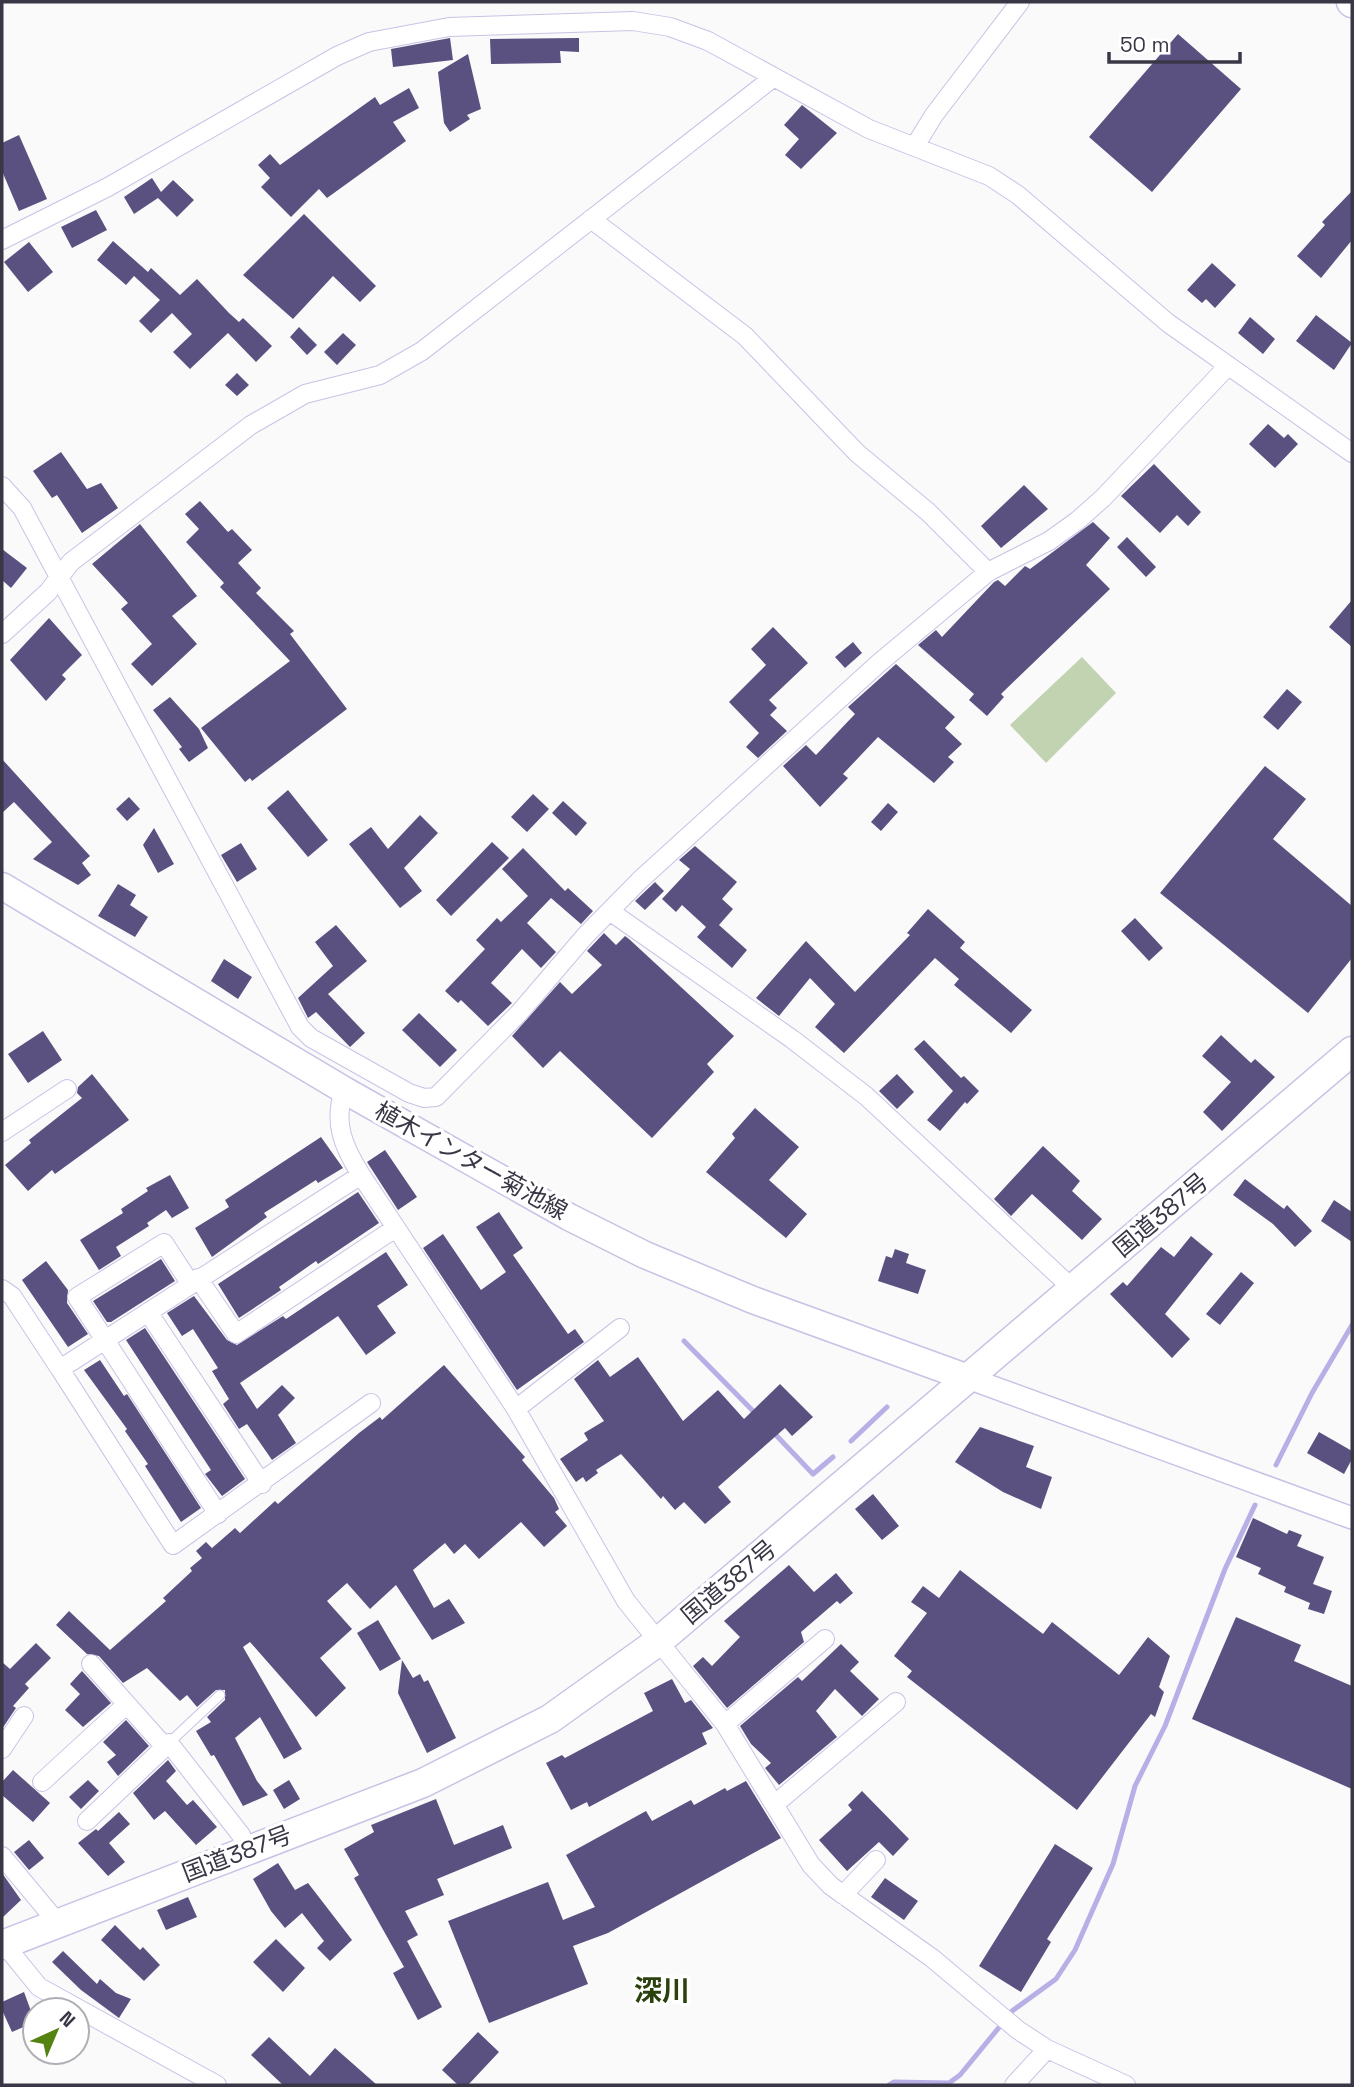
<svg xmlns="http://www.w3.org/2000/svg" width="1354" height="2087" font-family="'Space Grotesk','Noto Sans JP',sans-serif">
<rect width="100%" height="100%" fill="#fafafa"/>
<path fill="#c1d3b1" d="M1082 657 1116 693 1046 763 1010 725Z"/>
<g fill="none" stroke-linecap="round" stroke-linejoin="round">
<path stroke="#b7b0e6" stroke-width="5" d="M684 1341 757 1415
M774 1433 813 1474 833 1457
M851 1441 887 1407
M1276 1465 1312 1393 1352 1325
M1008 2014 1056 1979 1075 1950 1113 1864 1135 1786 1165 1726 1225 1569 1255 1505
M889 2085 894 2082 949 2083 960 2075 1001 2025"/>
</g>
<path fill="#5a5181" d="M1178 34 1241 89 1152 192 1089 137Z
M450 38 453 60 393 67 391 49Z
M579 38V52L560 51 561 63 491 64 490 39Z
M468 54 481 109 467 115 470 119 450 132 444 123 438 72Z
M409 88 419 108 393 122 406 141 327 198 319 189 291 217 261 187 270 178 258 165 270 154 280 165 375 97 380 105Z
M802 105 837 133 801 169 785 155 799 139 784 125Z
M19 135 47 199 19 211 2 171V143Z
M152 178 161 192 173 180 194 200 177 217 158 198 134 214 124 197Z
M1352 191V240L1321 278 1297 256 1325 225 1322 222Z
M96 210 107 230 72 248 61 227Z
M304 214 376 286 360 302 333 276 293 319 243 275Z
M113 241 148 272 151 268 180 295 197 279 229 313 239 322 243 318 272 346 256 362 228 333 190 369 173 352 192 334 172 313 151 333 139 321 160 300 134 276 126 285 97 260Z
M29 242 53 272 28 292 4 262Z
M1212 263 1236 285 1215 308 1206 299 1202 303 1187 290Z
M1316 315 1352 343 1334 370 1296 341Z
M1250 317 1275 339 1263 354 1238 333Z
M299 327 317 345 307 355 290 337Z
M343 333 356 345 337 365 324 352Z
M237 373 249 385 237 396 225 385Z
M1268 424 1284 438 1288 434 1298 444 1275 468 1249 444Z
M61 452 87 489 101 483 118 508 82 533 57 495 52 498 33 471Z
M1154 464 1201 512 1188 526 1177 515 1160 533 1121 496Z
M1024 485 1048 509 1001 548 981 526Z
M200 501 228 532 232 529 252 550 238 563 261 588 256 593 294 631 290 634 347 709 252 781 250 778 245 782 201 728 290 661 220 587 224 583 186 542 199 529 185 514Z
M1093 522 1110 538 1086 565 1110 589 1001 694 1004 697 987 716 969 700 974 694 918 645 936 630 942 637 994 582 998 580 1005 586 1025 566 1030 569Z
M140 524 197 596 172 616 197 644 152 686 131 664 152 644 121 609 128 603 92 564Z
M1127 537 1156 567 1146 577 1117 547Z
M2 549 27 568 11 588 2 580Z
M1352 600V647L1329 627Z
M49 618 82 655 62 675 66 679 46 701 10 660Z
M773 627 808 663 769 700 777 708 770 715 787 731 758 758 746 747 759 733 729 702 766 665 751 649Z
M853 642 862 653 845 668 835 657Z
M896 664 955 717 945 728 962 744 948 757 954 762 934 783 878 737 843 774 848 778 820 807 783 766 806 745 816 755 855 714 848 707Z
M1287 689 1302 702 1278 730 1263 717Z
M170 697 199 729 208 748 189 762 179 749 182 747 153 710Z
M2 759 90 856 82 863 91 875 78 885 33 859 52 842 14 802 2 813Z
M1265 766 1306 799 1273 839 1352 906V958L1308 1013 1160 893Z
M288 790 328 840 308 857 267 808Z
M533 794 549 809 527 832 511 817Z
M129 797 140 809 127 821 116 809Z
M563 801 587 823 576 836 552 813Z
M888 803 898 812 881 831 871 822Z
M420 815 438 833 404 868 422 891 400 908 349 844 371 827 388 849Z
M154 828 174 864 158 873 143 845Z
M492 842 509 858 451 916 436 900Z
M241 843 257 869 237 882 221 855Z
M695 846 737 882 722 899 733 909 719 925 747 950 732 968 697 937 706 927 682 905 676 912 662 899 690 869 679 860Z
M523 848 565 891 568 888 593 911 581 924 551 898 527 923 556 952 541 968 522 949 491 983 512 1003 488 1026 461 1000 458 1003 445 991 485 949 476 940 497 918 501 922 528 896 502 869Z
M655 882 664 891 645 910 635 901Z
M118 884 136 895 130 905 148 917 135 937 98 916Z
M928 909 965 942 960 948 1032 1010 1011 1033 954 985 959 979 935 958 844 1053 815 1027 835 1004 810 978 779 1016 756 998 806 941 855 992 910 935 907 933Z
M1135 918 1163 948 1149 961 1121 931Z
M336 925 367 961 328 994 365 1033 350 1047 316 1012 308 1018 298 998 333 966 315 942Z
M604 933 616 945 625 936 629 939 734 1036 707 1064 714 1072 652 1138 560 1051 543 1068 512 1036 560 982 572 994 602 965 587 951Z
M224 959 252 977 238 999 211 981Z
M419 1013 457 1050 440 1067 402 1030Z
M43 1031 62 1060 28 1083 8 1054Z
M1221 1035 1251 1063 1255 1059 1275 1077 1222 1131 1203 1112 1231 1082 1202 1056Z
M924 1040 961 1078 964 1076 979 1091 967 1104 965 1102 940 1131 927 1120 953 1091 914 1049Z
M92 1074 129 1120 55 1174 52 1170 28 1191 5 1165 31 1143 29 1140 82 1098 77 1093 78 1087Z
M897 1074 914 1092 897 1109 879 1091Z
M755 1108 799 1147 769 1180 807 1214 786 1238 706 1172 735 1138 732 1134Z
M321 1137 343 1168 318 1183 316 1180 264 1213 267 1217 212 1257 195 1228 229 1207 225 1200Z
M1043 1146 1080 1181 1072 1191 1102 1219 1082 1240 1032 1194 1011 1216 994 1199Z
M385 1150 417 1197 398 1210 367 1162Z
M170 1175 189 1208 172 1218 166 1210 147 1223 149 1226 116 1247 121 1256 99 1270 80 1240 123 1213 121 1209 148 1191 146 1188Z
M1245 1179 1284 1209 1287 1205 1312 1231 1295 1247 1273 1224 1233 1195Z
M358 1192 379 1223 318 1264 316 1261 279 1287 281 1290 239 1318 218 1284Z
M1334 1200 1352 1212V1242L1321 1221Z
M499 1212 523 1248 513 1255 568 1334 575 1329 584 1342 517 1390 423 1248 443 1234 481 1290 506 1272 476 1227Z
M1191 1236 1213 1254 1165 1314 1190 1339 1172 1358 1110 1294 1123 1282 1127 1286 1161 1247 1174 1257Z
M895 1249 909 1254 906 1263 926 1270 918 1294 878 1281 886 1256 892 1258Z
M386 1252 408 1285 377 1306 396 1333 366 1355 338 1316 240 1383 257 1409 282 1385 295 1398 278 1415 296 1443 272 1460 247 1424 239 1429 223 1404 229 1399 212 1371 218 1368 193 1329 182 1336 167 1313 194 1296 227 1340 237 1345 283 1316 286 1319Z
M161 1259 175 1281 111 1322H107L93 1301Z
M46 1261 68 1290 67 1303 88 1334 68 1347 22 1280Z
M1241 1272 1254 1283 1220 1325 1206 1314Z
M145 1328 245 1479 222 1496 205 1474 211 1470 126 1340Z
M638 1357 683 1421 718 1390 744 1419 780 1384 813 1417 792 1436 785 1428 718 1487 731 1502 705 1524 684 1502 675 1510 663 1496 661 1499 621 1454 596 1470 598 1473 586 1482 583 1477 576 1482 560 1459 588 1440 584 1433 604 1421 574 1379 598 1360 610 1377Z
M100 1360 124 1396 127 1394 201 1508 181 1522 145 1466 148 1464 125 1431 127 1429 84 1370Z
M444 1365 525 1457 522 1460 554 1498 559 1509 555 1512 567 1526 544 1547 521 1522 479 1559 465 1544 454 1554 445 1543 413 1570 434 1608 449 1599 465 1623 432 1640 396 1585 370 1609 347 1583 327 1601 352 1629 320 1658 346 1688 316 1717 250 1642 243 1647 302 1749 284 1759 260 1717 235 1738 257 1781 268 1795 243 1806 214 1755 211 1756 196 1731 211 1722 207 1717 225 1700V1690H216L197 1707 187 1695 180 1701 147 1668 123 1683 99 1656 87 1654 56 1625 69 1611 110 1650 166 1601 163 1598 192 1571 190 1568 202 1558 196 1551 206 1542 212 1548 235 1528 240 1533 275 1501 278 1504 359 1433 380 1417 382 1420Z
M980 1427 1034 1446 1026 1467 1052 1477 1041 1509 1003 1492 955 1462Z
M1319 1432 1352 1451V1459L1344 1474 1307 1453Z
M873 1494 899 1526 882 1540 855 1509Z
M1253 1518 1287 1534 1289 1530 1302 1535 1297 1546 1324 1557 1313 1584 1332 1591 1324 1614 1308 1609 1310 1603 1284 1592 1286 1587 1258 1574 1261 1568 1236 1557Z
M789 1565 814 1592 836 1573 853 1593 840 1604 837 1601 801 1632 804 1642 727 1708 693 1666 703 1657 712 1666 740 1637 724 1621Z
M960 1570 1043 1634 1052 1622 1119 1675 1148 1637 1170 1656 1159 1687 1164 1692 1155 1717 1151 1714 1077 1810 907 1677 912 1671 894 1656 927 1613 911 1602 923 1586 939 1598Z
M1236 1617 1301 1645 1294 1661 1352 1686V1789L1192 1719Z
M378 1620 401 1659 380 1671 357 1633Z
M36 1643 51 1658 25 1684 29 1688 13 1706 16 1708 2 1729V1662L10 1669Z
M841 1644 859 1662 850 1671 879 1699 862 1716 835 1689 816 1711 837 1737 779 1785 765 1768 771 1763 751 1744 740 1726 798 1677 802 1681Z
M402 1660 413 1678 420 1674 424 1682 428 1680 456 1738 427 1753 398 1693Z
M82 1671 111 1703 83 1727 65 1710 80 1694 70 1684Z
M672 1679 685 1703 691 1700 713 1728 702 1733 707 1744 589 1807 587 1802 571 1810 546 1763 562 1755 565 1758 653 1711 644 1693Z
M126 1720 149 1746 118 1776 107 1762 116 1755 103 1742Z
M168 1760 176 1771 166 1781 187 1805 193 1800 217 1827 196 1845 165 1811 154 1820 133 1793Z
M13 1770 50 1803 33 1822 2 1795V1782Z
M88 1780 99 1791 81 1809 69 1797Z
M289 1780 300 1799 284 1809 273 1790Z
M746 1781 781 1838 608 1933 573 1946 588 1984 489 2023 448 1921 548 1882 563 1920 595 1907 566 1855 646 1811 652 1821 691 1800 694 1805 725 1788 727 1791Z
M862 1791 909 1839 893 1856 879 1842 847 1871 819 1840 852 1810 848 1805Z
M436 1799 454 1845 503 1825 512 1848 437 1879 444 1895 405 1911 418 1935 407 1941 442 2007 418 2020 393 1973 404 1967 354 1878 359 1875 344 1849 374 1832 371 1825Z
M119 1812 130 1824 109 1843 125 1862 108 1876 78 1843 96 1829 98 1831Z
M29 1840 44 1858 29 1870 14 1852Z
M1055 1844 1093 1868 1047 1939 1051 1942 1021 1992 979 1966Z
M278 1863 295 1890 308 1883 352 1940 330 1961 317 1948 324 1941 302 1913 285 1928 271 1911 253 1879Z
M2 1873 21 1900 2 1918Z
M885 1878 918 1901 904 1920 871 1897Z
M188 1897 197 1917 166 1930 157 1910Z
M115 1925 140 1950 143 1947 160 1965 144 1981 101 1940Z
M276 1939 305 1968 283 1992 253 1962Z
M63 1951 97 1984 100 1979 116 1993 131 1999 119 2018 81 1990 52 1962Z
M24 1992 35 2022 12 2032 2 2010V2002Z
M478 2032 499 2052 468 2085H458L442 2070Z
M269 2037 310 2076 335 2048 377 2085H283L251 2055Z"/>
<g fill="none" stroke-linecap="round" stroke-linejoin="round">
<defs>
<path id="service" d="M169 1743 220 1695"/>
<path id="minor" d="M915 146 934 115 1020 2
M591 219 745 336 857 453 928 512 988 572
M2 240 108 187 337 56 369 42 449 27 633 21 670 27 708 41 869 129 989 176 1018 195 1168 323 1352 453
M2 486 22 508 300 1027 311 1038 409 1093 424 1098 436 1097 519 1013 585 936 640 880 879 663 988 572 1049 541 1077 521 1103 498 1227 367
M2 634 48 592 71 562 251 425 305 394 380 375 422 351 774 77
M611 912 792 1039 866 1096 1073 1289
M344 1090C333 1123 343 1146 361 1175L516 1409 626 1601 725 1724 811 1865 831 1886 932 1958 1018 2030 1047 2049 1126 2085
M2 1132 67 1089
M198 1278 236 1334 394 1229
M190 1283 164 1243 77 1297 218 1514
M2 1289 12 1296 60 1369 361 1175
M148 1312 262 1484
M60 1369 173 1545 371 1403
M516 1409 620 1328
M91 1664 165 1747
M725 1724 825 1639
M2 1749 24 1716
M42 1782 127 1704
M775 1804 896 1702
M87 1821 169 1743 241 1835 246 1850
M2 1856 57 1922
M843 1895 876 1860
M4 1944 39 1987 217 2085
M1014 2085 1047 2049"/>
<path id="tertiary" d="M968 1378 1352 1518"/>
<path id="primary" d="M2 886 344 1090 569 1217 645 1255 753 1300 968 1378"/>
<path id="trunk" d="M1351 2 1352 3
M2 1945 423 1783 550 1719 659 1641 1352 1051"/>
</defs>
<use href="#service" stroke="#c7c3e6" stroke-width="11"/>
<use href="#minor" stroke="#c7c3e6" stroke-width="20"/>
<use href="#tertiary" stroke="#c7c3e6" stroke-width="24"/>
<use href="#primary" stroke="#c7c3e6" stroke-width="29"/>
<use href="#trunk" stroke="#c7c3e6" stroke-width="31"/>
<use href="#service" stroke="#fff" stroke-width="9"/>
<use href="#minor" stroke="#fff" stroke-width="18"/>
<use href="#tertiary" stroke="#fff" stroke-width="21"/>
<use href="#primary" stroke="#fff" stroke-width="26"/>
<use href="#trunk" stroke="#fff" stroke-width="28"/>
</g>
<g text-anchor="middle" stroke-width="7" stroke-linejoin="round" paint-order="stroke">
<g font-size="24" fill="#393745" stroke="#fff">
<text transform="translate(471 1161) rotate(29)" y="8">植木インター菊池線</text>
<text transform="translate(1161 1215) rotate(-40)" y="8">国道387号</text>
<text transform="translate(729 1582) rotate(-40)" y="8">国道387号</text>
<text transform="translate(237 1854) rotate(-21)" y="8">国道387号</text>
</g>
<g font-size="28" font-weight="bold" fill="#2b420f" stroke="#fff">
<text x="662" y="2000">深川</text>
</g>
</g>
<rect width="1354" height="2087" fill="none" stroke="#393745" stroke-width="7"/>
<g transform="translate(56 2031) rotate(44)"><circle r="33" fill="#ffffff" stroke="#b0afb5" stroke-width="2"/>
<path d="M0-5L12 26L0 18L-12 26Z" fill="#558312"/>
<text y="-10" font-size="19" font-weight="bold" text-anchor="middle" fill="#393745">N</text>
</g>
<path d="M1109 52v10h131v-10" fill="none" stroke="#393745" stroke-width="3.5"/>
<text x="1120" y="52" font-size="21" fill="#393745" stroke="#ffffff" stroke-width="5" paint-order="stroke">50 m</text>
</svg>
